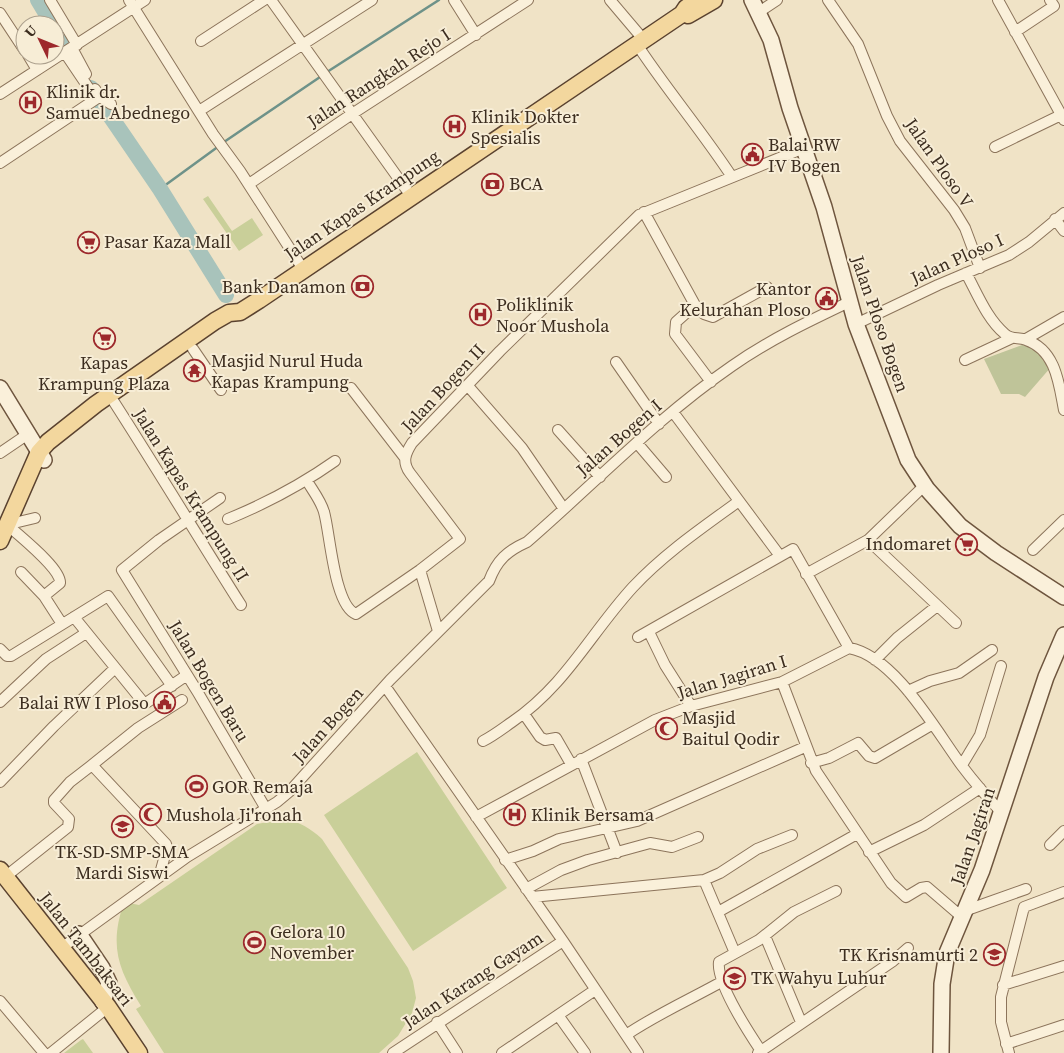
<svg xmlns="http://www.w3.org/2000/svg" width="1064" height="1053" font-family="'Source Serif 4',serif">
<rect width="100%" height="100%" fill="#f0e3c6"/>
<path fill="#c9cf99" d="M208 196 232 231 252 218 263 235 239 251 203 199Z
M417 752 507 888 413 951 324 815Z
M284 819C300 822 310 828 322 839L408 968 413 981 416 998 412 1013 398 1036 379 1053H164L136 1009 141 1006C118 969 109 946 124 902L139 905 257 824Z
M83 1039 93 1053H64L81 1040Z"/>
<path fill="#bfc499" d="M1022 345 1033 346 1051 367 1025 397 1019 394H1001L984 359Z"/>
<g fill="none" stroke-linecap="round" stroke-linejoin="round">
<path stroke="#6e9289" stroke-width="2.5" d="M327 72 439 0
M224 142 323 75
M160 189 219 146"/>
<path stroke="#a8c3bb" stroke-width="16" d="M38 0 53 25
M55 29 77 65
M91 88 160 189 226 295"/>
<defs>
<path id="street" d="M50 0 77 45
M129 0 213 134 240 171 303 269
M271 0 411 196
M454 0 476 35
M610 0 643 39
M828 0 858 44 887 116 900 141 954 210 965 228 980 268
M998 0 1064 120
M759 12 777 0
M0 13 25 51
M1015 32 1054 6 1050 0
M201 41 264 0
M636 43C666 89 702 131 732 177
M72 48 86 74
M28 55 37 70
M95 89 100 97 111 104
M0 94 145 0
M199 111 372 0
M995 147 1061 115
M0 163 96 99 65 53
M249 184 352 114 528 0
M644 212 695 305 676 322 675 334 711 382
M1055 219 1064 231
M966 273C977 293 987 319 1005 334 1011 340 1019 337 1026 340 1056 350 1059 384 1064 410
M695 305 704 314 713 317 767 287
M856 324 938 285 1009 255 1029 242 1064 213
M1026 339 1064 317
M193 349 221 390
M965 360 1012 338
M616 362 659 424
M468 386 522 448 564 509
M351 388 405 458
M114 402C157 469 198 537 241 605
M673 412 780 556
M558 430 600 477
M637 443 666 477
M0 453 28 434
M307 481C313 491 321 501 324 512 330 532 334 606 356 614L420 570 460 539 410 473C402 462 405 454 412 443L500 351 639 215 804 148
M220 498 159 540 122 570 197 691 266 809
M228 519C267 503 301 485 335 461
M14 523 35 518
M11 528C23 539 61 569 60 583L44 596
M868 540 956 623
M1033 550 1064 520
M420 570 438 631
M21 572 44 596 62 624
M806 574 868 540 925 485
M74 617 143 702 146 703 187 675
M649 632 665 665 691 706
M638 637 793 549 849 648
M0 649 7 656H11L108 596 172 686
M875 660 897 638 937 606
M782 682 816 771 891 883 906 897 921 888 927 887 963 918
M385 686 563 941 638 1053
M908 691 930 681 959 673 992 650
M0 702 46 659 86 633
M524 714 540 737 545 740 556 738 571 764
M483 741C493 736 502 729 512 722 566 685 590 634 633 587 665 553 702 528 739 501
M581 759 617 853
M811 763 829 758 858 743 869 756 875 758 933 724
M962 765 980 735 1001 666
M0 782 54 726 114 669
M476 817 655 720 691 706 782 682 849 648C895 656 936 731 962 766 974 782 988 798 1002 813
M1050 845 1064 831
M869 852 924 825 980 788
M505 860 533 851 559 839 637 821 805 747
M5 877 68 827 69 819 54 803V800L70 782 92 765
M159 877 167 848 166 844 92 765 138 728 182 700
M704 880 720 873 757 849 792 835
M526 889 561 870 588 860 650 843 672 847 698 837
M532 897 704 880 735 953
M967 910 1026 889
M718 912 857 834
M765 936 801 1022
M60 949 187 857 277 802 289 792 390 680 489 581C497 560 507 551 527 542 595 483 658 417 732 366 769 340 809 321 849 302
M1003 985 1064 966
M0 1001 44 1053
M558 1015 585 1053
M437 1022 457 1053
M626 1035C657 1014 691 999 723 981
M1006 1044 1064 1025
M761 1051C749 1033 716 983 719 962L759 940 794 912 836 891
M51 1053 108 1007
M393 1053 563 941
M502 1053 595 990
M758 1053 893 961 908 948
M1009 1053 1001 1022V997L1024 907 1064 892"/>
<path id="secondary" d="M752 0 771 40 790 108 824 207 856 324 908 460 927 489 960 526 996 553 1064 597
M0 388 44 460
M79 934 102 968 109 983 103 1002
M941 1053 942 984 947 953 982 870 1046 677 1064 635"/>
<path id="primary" d="M688 15 714 0
M0 541 39 452 48 442 96 404 215 321 229 313 240 312 259 300 682 14 686 8 697 0
M0 870 108 1007 139 1053"/>
</defs>
<use href="#street" stroke="#8c745b" stroke-width="12"/>
<use href="#secondary" stroke="#6e553e" stroke-width="18"/>
<use href="#primary" stroke="#5a422f" stroke-width="19"/>
<use href="#street" stroke="#faf0da" stroke-width="10"/>
<use href="#secondary" stroke="#faf0da" stroke-width="15"/>
<use href="#primary" stroke="#f3d79e" stroke-width="16"/>
</g>
<defs>
<symbol id="hospital-ring" viewBox="-11 -11 22 22"><circle r="9.5" fill="#f7edd6" stroke="#9d292c" stroke-width="1.5"/><path d="M-5-5h3v3.5h4V-5h3V5h-3V1.5h-4V5h-3Z" fill="#9d292c"/></symbol>
<symbol id="civic-ring" viewBox="-11 -11 22 22"><circle r="9.5" fill="#f7edd6" stroke="#9d292c" stroke-width="1.5"/><path d="M-.6-6.5H3V-4.5H.6V-3L4-1V1h2V6H-6V1h2V-1L-.6-3ZM-1.2 2.5V6h2.4V2.5Z" fill="#9d292c"/></symbol>
<symbol id="bank-ring" viewBox="-11 -11 22 22"><circle r="9.5" fill="#f7edd6" stroke="#9d292c" stroke-width="1.5"/><path d="M-6-4H6V4H-6ZM0-2.3a2.3 2.3 0 1 0 0 4.6a2.3 2.3 0 1 0 0-4.6Z" fill="#9d292c"/></symbol>
<symbol id="supermarket-ring" viewBox="-11 -11 22 22"><circle r="9.5" fill="#f7edd6" stroke="#9d292c" stroke-width="1.5"/><path d="M-6-5.5h2.5l.6 2H6L4.5 2H-2.5L-4.4-4H-6ZM-1.5 3.2a1.3 1.3 0 1 0 .1 0ZM3 3.2a1.3 1.3 0 1 0 .1 0Z" fill="#9d292c"/></symbol>
<symbol id="temple-ring" viewBox="-11 -11 22 22"><circle r="9.5" fill="#f7edd6" stroke="#9d292c" stroke-width="1.5"/><path d="M0-6L5-2H3V0L6.5 2.5H4V6H1.5V3h-3V6H-4V2.5H-6.5L-3 0V-2H-5Z" fill="#9d292c"/></symbol>
<symbol id="mosque-ring" viewBox="-11 -11 22 22"><circle r="9.5" fill="#f7edd6" stroke="#9d292c" stroke-width="1.5"/><path d="M3.5-4.9A6 6 0 1 0 3.5 4.9A5 5 0 1 1 3.5-4.9Z" fill="#9d292c"/></symbol>
<symbol id="stadium-ring" viewBox="-11 -11 22 22"><circle r="9.5" fill="#f7edd6" stroke="#9d292c" stroke-width="1.5"/><path d="M0-5a6.5 5 0 1 0 0 10a6.5 5 0 1 0 0-10ZM-3.5-1.8h7v3.6h-7Z" fill="#9d292c"/></symbol>
<symbol id="school-ring" viewBox="-11 -11 22 22"><circle r="9.5" fill="#f7edd6" stroke="#9d292c" stroke-width="1.5"/><path d="M0-5L7-2L0 1L-7-2ZM-4 1L0 2.5L4 1V4Q0 6-4 4Z" fill="#9d292c"/></symbol>
</defs>
<g fill-rule="evenodd">
<use href="#hospital-ring" x="18" y="90" width="25" height="25"/>
<use href="#hospital-ring" x="442" y="114" width="25" height="25"/>
<use href="#civic-ring" x="740" y="142" width="25" height="25"/>
<use href="#bank-ring" x="480" y="172" width="25" height="25"/>
<use href="#supermarket-ring" x="76" y="230" width="25" height="25"/>
<use href="#bank-ring" x="350" y="274" width="25" height="25"/>
<use href="#civic-ring" x="814" y="286" width="25" height="25"/>
<use href="#hospital-ring" x="468" y="302" width="25" height="25"/>
<use href="#supermarket-ring" x="92" y="326" width="25" height="25"/>
<use href="#temple-ring" x="182" y="358" width="25" height="25"/>
<use href="#supermarket-ring" x="954" y="532" width="25" height="25"/>
<use href="#civic-ring" x="152" y="690" width="25" height="25"/>
<use href="#mosque-ring" x="654" y="716" width="25" height="25"/>
<use href="#stadium-ring" x="184" y="774" width="25" height="25"/>
<use href="#mosque-ring" x="138" y="802" width="25" height="25"/>
<use href="#hospital-ring" x="502" y="802" width="25" height="25"/>
<use href="#school-ring" x="110" y="814" width="25" height="25"/>
<use href="#stadium-ring" x="242" y="930" width="25" height="25"/>
<use href="#school-ring" x="982" y="942" width="25" height="25"/>
<use href="#school-ring" x="722" y="966" width="25" height="25"/>
</g>
<g text-anchor="middle" stroke-width="4" stroke-linejoin="round" paint-order="stroke">
<g font-size="18" fill="#3c2d1f" stroke="#f7edd6">
<text transform="translate(379 78) rotate(-33)" y="6">Jalan Rangkah Rejo I</text>
<text transform="translate(939 163) rotate(55)" y="6">Jalan Ploso V</text>
<text transform="translate(362 205) rotate(-34)" y="6">Jalan Kapas Krampung</text>
<text transform="translate(957 259) rotate(-24)" y="6">Jalan Ploso I</text>
<text transform="translate(880 324) rotate(71)" y="6">Jalan Ploso Bogen</text>
<text transform="translate(443 388) rotate(-47)" y="6">Jalan Bogen II</text>
<text transform="translate(619 438) rotate(-41)" y="6">Jalan Bogen I</text>
<text transform="translate(191 495) rotate(58)" y="6">Jalan Kapas Krampung II</text>
<text transform="translate(732 677) rotate(-17)" y="6">Jalan Jagiran I</text>
<text transform="translate(209 681) rotate(59)" y="6">Jalan Bogen Baru</text>
<text transform="translate(328 725) rotate(-48)" y="6">Jalan Bogen</text>
<text transform="translate(973 836) rotate(-71)" y="6">Jalan Jagiran</text>
<text transform="translate(86 949) rotate(52)" y="6">Jalan Tambaksari</text>
<text transform="translate(473 980) rotate(-33)" y="6">Jalan Karang Gayam</text>
</g>
<g font-size="18" fill="#3c2d1f" stroke="#f7edd6" text-anchor="start">
<text x="46" y="98">Klinik dr.<tspan x="46" dy="21">Samuel Abednego</tspan></text>
<text x="471" y="123">Klinik Dokter<tspan x="471" dy="21">Spesialis</tspan></text>
<text x="768" y="151">Balai RW<tspan x="768" dy="21">IV Bogen</tspan></text>
<text x="509" y="190">BCA</text>
<text x="104" y="248">Pasar Kaza Mall</text>
<text x="346" y="293" text-anchor="end">Bank Danamon</text>
<text x="811" y="295" text-anchor="end">Kantor<tspan x="811" dy="21">Kelurahan Ploso</tspan></text>
<text x="496" y="311">Poliklinik<tspan x="496" dy="21">Noor Mushola</tspan></text>
<text x="211" y="367">Masjid Nurul Huda<tspan x="211" dy="21">Kapas Krampung</tspan></text>
<text x="104" y="369" text-anchor="middle">Kapas<tspan x="104" dy="21">Krampung Plaza</tspan></text>
<text x="951" y="550" text-anchor="end">Indomaret</text>
<text x="149" y="709" text-anchor="end">Balai RW I Ploso</text>
<text x="682" y="724">Masjid<tspan x="682" dy="21">Baitul Qodir</tspan></text>
<text x="212" y="793">GOR Remaja</text>
<text x="166" y="821">Mushola Ji'ronah</text>
<text x="531" y="821">Klinik Bersama</text>
<text x="122" y="858" text-anchor="middle">TK-SD-SMP-SMA<tspan x="122" dy="21">Mardi Siswi</tspan></text>
<text x="270" y="938">Gelora 10<tspan x="270" dy="21">November</tspan></text>
<text x="978" y="961" text-anchor="end">TK Krisnamurti 2</text>
<text x="751" y="984">TK Wahyu Luhur</text>
</g>
</g>
<g transform="translate(40 40) rotate(313)"><circle r="24" fill="#f7edd6" stroke="#aca08d"/>
<path d="M0-4L9 19L0 12L-9 19Z" fill="#9d292c"/>
<text y="-8" font-size="14" font-weight="bold" text-anchor="middle" fill="#3c2d1f">U</text>
</g>
</svg>
